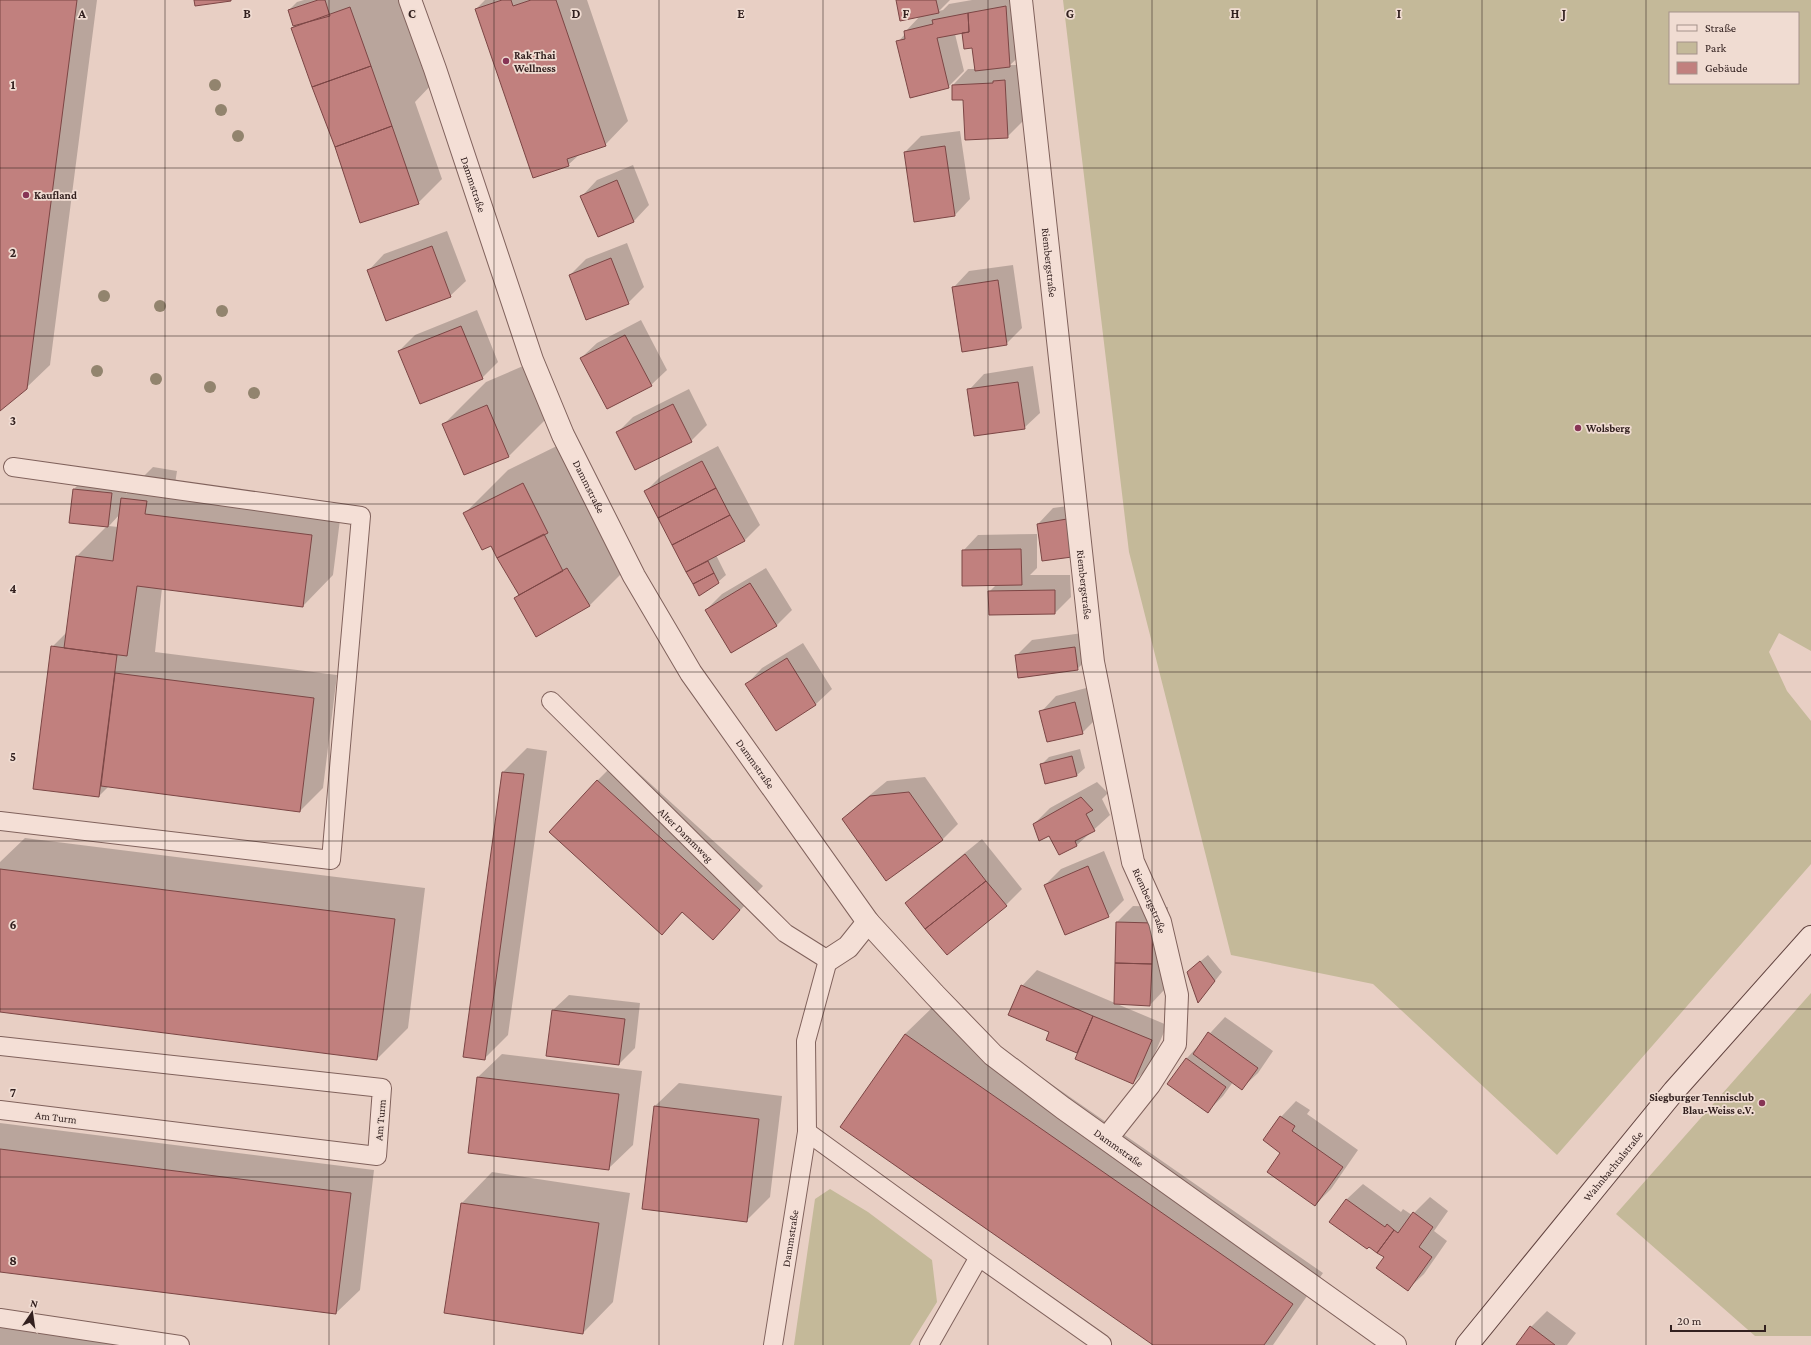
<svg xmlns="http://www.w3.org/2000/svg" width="1811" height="1345" font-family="'Crimson Pro',serif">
<rect width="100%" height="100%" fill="#e8cfc4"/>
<path fill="#c4b999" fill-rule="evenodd" d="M1063 0H1811V651L1779 633 1769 652 1787 691 1811 721V864L1557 1155 1373 984 1231 955 1129 552ZM1670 13H1798V83H1670Z
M1811 993V1336H1755L1616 1214Z
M830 1189 868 1212 932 1260 937 1302 910 1345H794L815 1199Z"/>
<path fill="#0003" fill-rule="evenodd" d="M0 0H97L50 365 26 388 0 409Z
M304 0H405L434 82 415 102 442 179 418 203 335 147 292 28 294 26 289 10 297 2Z
M485 0H587L628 121 605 145 581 153 568 165 476 9Z
M897 0H950L939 11 943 10 949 4 972 0H1022L1025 51 1010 65H1021L1023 121 1007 137 964 99 953 85 968 69H975L973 47 963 33 955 34 964 71 948 87 898 42 905 34V32L921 15Z
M960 131 970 199 955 215 905 152 921 136Z
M633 165 649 205 634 221 582 196 597 180Z
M447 231 466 281 450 296 369 270 384 254Z
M627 243 644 287 628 303 570 275 586 259Z
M1013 265 1022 328 1006 344 954 287 969 271Z
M477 310 498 362 482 378 399 351 415 335Z
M641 320 667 370 651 385 581 358 597 343Z
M530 363 552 413 509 456 464 474 443 425 486 382Z
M1033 366 1040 413 1024 428 969 390 984 374Z
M689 389 707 425 691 441 617 433 633 417Z
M567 441 632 563 589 606 515 599 520 594 491 545 465 513 508 470Z
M718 446 760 525 744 541 716 555 726 575 718 582 700 594 645 492 661 476Z
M153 467 177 471 175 484 342 504 333 575 303 606 162 588 155 652 337 675 323 788 300 811 109 786 99 796 52 647 67 632 77 556 107 526 74 489 90 473 128 478 126 494ZM120 514 118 527 109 526Z
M1082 504 1088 540 1038 524 1053 508Z
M1037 534V568L1030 575H1070L1071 597 1055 613 990 614 989 592 997 584 963 551 978 535Z
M766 568 792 610 776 626 706 610 722 594Z
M1090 632 1093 654 1077 669 1016 656 1032 640Z
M803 643 832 689 816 704 776 730 747 684 762 668Z
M1090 687 1098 717 1082 733 1041 712 1056 696Z
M527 748 547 751 508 1035 484 1059 464 1056 503 772Z
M1080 749 1085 768 1077 775 1046 783 1041 765 1049 757Z
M621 757 763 886 713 939 683 912 662 934 597 781Z
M925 777 958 824 942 840 843 819 859 804 887 781Z
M1097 782 1108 793 1102 799 1110 815 1077 845 1059 854 1049 835 1034 824 1050 808Z
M25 838 425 888 408 1028 377 1059 0 1011V862Z
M982 839 1022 889 1006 905 947 954 906 904 922 888Z
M1104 851 1124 900 1108 916 1045 885 1061 869Z
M1133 906 1168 907 1165 989 1150 1005 1117 1004 1167 1025 1149 1067 1133 1083 1079 1052 1048 1039 1051 1032 1022 986 1037 970 1115 1003 1117 922Z
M1208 955 1222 972 1199 1001 1196 965Z
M569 995 640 1003 635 1048 619 1064 553 1010Z
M936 1004 1323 1273 1273 1345H1155L841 1127 905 1034Z
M1225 1017 1273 1051 1258 1073 1242 1088 1233 1082 1223 1096 1208 1111 1169 1084 1187 1058Z
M502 1054 642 1071 633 1145 609 1168 478 1077Z
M679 1083 782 1096 770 1197 746 1221 655 1106Z
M1296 1101 1310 1110 1307 1114 1358 1150 1331 1189 1315 1205 1282 1152 1281 1117Z
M0 1123 374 1170 360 1290 336 1313 0 1271Z
M492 1172 630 1193 613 1302 583 1333 462 1203Z
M1363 1184 1401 1212 1403 1209 1412 1215 1430 1197 1448 1211 1434 1231 1447 1241 1424 1274 1408 1289 1385 1257 1331 1221 1347 1199Z
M1547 1311 1576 1333 1567 1345H1517L1531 1327Z
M0 1321 170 1345H0Z"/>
<path fill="#c1807e" stroke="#7c4645" d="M0 0H77L27 389 0 411Z
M194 0H231V1L195 6Z
M318 0H325L330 16 293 26 288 10Z
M502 0H511L513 6 531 0H556L606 146 567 159 569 166 533 178 475 9Z
M896 0H936L939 13 900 21Z
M1006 6 1010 67 975 71 972 48 964 49 962 33 969 32 968 13Z
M350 7 371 66 312 87 291 28Z
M968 13 969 32 937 38 949 88 910 98 896 41 905 39 904 31 933 24 932 20Z
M371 66 392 126 335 147 312 87Z
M1005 80 1008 138 965 140 963 100H952V85L993 83V81Z
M392 126 419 204 360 223 335 147Z
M945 146 955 216 914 222 904 152Z
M617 180 634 222 598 237 580 196Z
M432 246 451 297 386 321 367 270Z
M611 258 629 304 586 320 569 275Z
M998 280 1007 345 962 352 952 287Z
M461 326 483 379 420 404 398 351Z
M625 335 652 386 607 409 580 358Z
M1018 382 1025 429 974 436 967 389Z
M673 404 692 442 635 470 616 432Z
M487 405 509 457 464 475 442 424Z
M702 461 716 488 658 518 644 491Z
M523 483 548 533 497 558 491 546 482 550 463 513Z
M716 488 730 515 672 545 658 518Z
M73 489 112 493 108 527 69 523Z
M121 498 147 501 145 514 312 535 303 607 137 586 127 656 64 648 76 556 113 561Z
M730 515 745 541 686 572 672 545Z
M1067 519 1072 557 1042 561 1037 524Z
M544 534 563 571 519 595 497 558Z
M1021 549 1022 585 962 586V550Z
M708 561 714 573 693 584 686 572Z
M567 568 590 606 536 637 514 598Z
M714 573 719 583 699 596 693 584Z
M750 583 777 626 731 653 705 610Z
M1055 590V614L989 615 988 591Z
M51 646 117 655 99 797 33 789Z
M1075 647 1078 670 1018 678 1015 655Z
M787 658 816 705 776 731 745 684Z
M115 673 314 698 300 812 101 786Z
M1075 702 1083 734 1047 742 1039 711Z
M1072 756 1077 776 1045 784 1040 764Z
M502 772 524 774 485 1060 463 1057Z
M597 780 740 910 713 940 682 912 662 935 549 832Z
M909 792 943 840 886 881 842 819 870 796Z
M1081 797 1093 810 1086 814 1095 831 1075 841 1077 846 1059 855 1049 836 1039 841 1033 824Z
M965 854 986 881 925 929 905 903Z
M1088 866 1109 917 1065 935 1044 885Z
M0 869 395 919 377 1060 0 1012Z
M986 881 1007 906 947 955 925 929Z
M1116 922 1153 923 1152 964 1115 963Z
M1200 961 1215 981 1198 1003 1187 972Z
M1115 963 1152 964 1150 1006 1114 1004Z
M1021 985 1093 1016 1077 1053 1046 1040 1049 1032 1008 1015Z
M552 1010 625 1019 619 1065 546 1056Z
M1093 1016 1152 1040 1133 1084 1075 1059Z
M1208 1032 1258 1068 1242 1090 1193 1054Z
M905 1034 1293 1304 1264 1345H1153L840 1127Z
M1186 1058 1226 1087 1208 1113 1167 1084Z
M477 1077 619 1094 609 1170 468 1153Z
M654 1106 759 1119 747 1222 642 1209Z
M1280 1116 1295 1126 1292 1131 1343 1167 1315 1206 1267 1172 1280 1153 1263 1140Z
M0 1149 351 1193 336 1314 0 1272Z
M1346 1199 1385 1227 1387 1224 1394 1230 1377 1253 1369 1247 1367 1249 1329 1222Z
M461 1203 599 1223 583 1334 444 1313Z
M1413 1212 1433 1227 1419 1247 1432 1257 1408 1291 1376 1268 1384 1257 1377 1253 1394 1230 1398 1233Z
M1530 1326 1555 1345H1516Z"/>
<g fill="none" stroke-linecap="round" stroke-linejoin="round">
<defs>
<g id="service">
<path id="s1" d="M551 701 785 933 828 960 806 1041 807 1132 979 1257 1102 1344 1100 1345"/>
<path d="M0 821 331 860 361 516 13 467"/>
<path d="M0 1046 382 1088 377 1156 0 1110"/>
<path d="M0 1318 180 1345"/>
<path id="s2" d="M773 1345 807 1132"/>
<path d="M929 1345 979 1257"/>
</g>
<g id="minor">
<path id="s3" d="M1021 0 1093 662 1133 862 1160 922 1177 995 1175 1044 1149 1085 1107 1138"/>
<path d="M828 960 848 947 868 922"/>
</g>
<g id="tertiary">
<path id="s4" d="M410 0 435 69 532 360 563 435 634 576 691 673 868 922 934 994 993 1055 1063 1108 1395 1345"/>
</g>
<g id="secondary">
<path id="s5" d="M1467 1345 1674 1091 1811 937"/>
</g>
</defs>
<use href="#service" stroke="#80625c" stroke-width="20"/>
<use href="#minor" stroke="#80625c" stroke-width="24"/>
<use href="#tertiary" stroke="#80625c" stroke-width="24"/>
<use href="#secondary" stroke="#624440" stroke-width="24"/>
<use href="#service" stroke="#f4dfd6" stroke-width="18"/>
<use href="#minor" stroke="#f4dfd6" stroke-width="22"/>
<use href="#tertiary" stroke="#f4dfd6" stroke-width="22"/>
<use href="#secondary" stroke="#f4dfd6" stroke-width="22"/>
</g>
<g fill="#92846e">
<circle cx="215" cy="85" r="6"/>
<circle cx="221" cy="110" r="6"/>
<circle cx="238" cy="136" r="6"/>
<circle cx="104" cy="296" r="6"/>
<circle cx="160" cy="306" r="6"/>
<circle cx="222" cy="311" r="6"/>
<circle cx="97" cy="371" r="6"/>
<circle cx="156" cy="379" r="6"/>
<circle cx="210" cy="387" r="6"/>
<circle cx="254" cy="393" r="6"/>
</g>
<path fill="none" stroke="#32201f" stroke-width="1" stroke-opacity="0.55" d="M165 0V1345M329 0V1345M494 0V1345M659 0V1345M823 0V1345M988 0V1345M1152 0V1345M1317 0V1345M1482 0V1345M1646 0V1345M0 168H1811M0 336H1811M0 504H1811M0 672H1811M0 841H1811M0 1009H1811M0 1177H1811"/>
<g fill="#873455" stroke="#f0dcd2" stroke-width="1.5">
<circle cx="506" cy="61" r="4"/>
<circle cx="26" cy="195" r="4"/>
<circle cx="1578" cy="428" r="4"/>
<circle cx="1762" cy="1103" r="4"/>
</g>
<g text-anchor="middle" stroke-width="3.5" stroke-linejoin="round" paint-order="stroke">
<g font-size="11" font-weight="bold" fill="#32201f" stroke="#f0dcd2" text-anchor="start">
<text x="514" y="59">Rak Thai<tspan x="514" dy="13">Wellness</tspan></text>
<text x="34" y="199">Kaufland</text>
<text x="1586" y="432">Wolsberg</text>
<text x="1754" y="1101" text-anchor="end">Siegburger Tennisclub<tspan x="1754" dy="13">Blau-Weiss e.V.</tspan></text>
</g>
<g font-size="11" fill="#32201f" stroke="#f0dcd2">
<text dy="4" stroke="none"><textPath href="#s4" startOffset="195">Dammstraße</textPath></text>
<text dy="4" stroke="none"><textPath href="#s3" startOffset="264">Riembergstraße</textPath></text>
<text dy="4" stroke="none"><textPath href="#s4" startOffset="519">Dammstraße</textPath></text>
<text dy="4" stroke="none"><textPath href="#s3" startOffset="588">Riembergstraße</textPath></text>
<text dy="4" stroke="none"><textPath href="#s4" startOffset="843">Dammstraße</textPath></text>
<text dy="4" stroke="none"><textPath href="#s1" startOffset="190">Alter Dammweg</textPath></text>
<text dy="4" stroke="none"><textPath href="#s3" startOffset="912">Riembergstraße</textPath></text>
<text transform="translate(56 1117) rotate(7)" y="4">Am Turm</text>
<text transform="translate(380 1120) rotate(-85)" y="4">Am Turm</text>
<text dy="4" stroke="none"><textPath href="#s4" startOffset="1376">Dammstraße</textPath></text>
<text dy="4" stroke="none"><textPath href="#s5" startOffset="231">Wahnbachtalstraße</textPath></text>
<text dy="4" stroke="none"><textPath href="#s2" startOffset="108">Dammstraße</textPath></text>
</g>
</g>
<g font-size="13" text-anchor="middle" font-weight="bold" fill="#32201f" stroke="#f0dcd2" stroke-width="3.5" stroke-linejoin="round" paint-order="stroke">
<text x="82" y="18">A</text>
<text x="247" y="18">B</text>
<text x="412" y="18">C</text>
<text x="576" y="18">D</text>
<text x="741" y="18">E</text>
<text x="906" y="18">F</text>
<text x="1070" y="18">G</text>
<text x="1235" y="18">H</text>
<text x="1399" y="18">I</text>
<text x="1564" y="18">J</text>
<text x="13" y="89">1</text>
<text x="13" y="257">2</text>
<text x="13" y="425">3</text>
<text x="13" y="593">4</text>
<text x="13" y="761">5</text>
<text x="13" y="929">6</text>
<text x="13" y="1097">7</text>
<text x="13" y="1265">8</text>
</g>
<rect x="1669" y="12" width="130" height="72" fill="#f0dcd2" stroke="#a4918a"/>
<rect x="1677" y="25" width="20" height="6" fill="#f4dfd6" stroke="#a4918a"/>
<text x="1705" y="32" font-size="12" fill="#32201f">Straße</text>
<rect x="1677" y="42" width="20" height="12" fill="#c4b999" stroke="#a4918a"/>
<text x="1705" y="52" font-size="12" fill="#32201f">Park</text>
<rect x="1677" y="62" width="20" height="12" fill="#c1807e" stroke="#a4918a"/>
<text x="1705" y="72" font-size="12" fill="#32201f">Gebäude</text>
<g transform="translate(32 1313) rotate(13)" stroke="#f0dcd2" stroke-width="3" paint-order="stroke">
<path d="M0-3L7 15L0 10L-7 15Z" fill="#32201f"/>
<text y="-6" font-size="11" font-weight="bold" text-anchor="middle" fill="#32201f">N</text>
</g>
<path d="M1671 1325v6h94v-6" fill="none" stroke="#32201f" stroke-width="2"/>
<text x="1677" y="1325" font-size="12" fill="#32201f" stroke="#f0dcd2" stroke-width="3" paint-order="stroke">20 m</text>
</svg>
